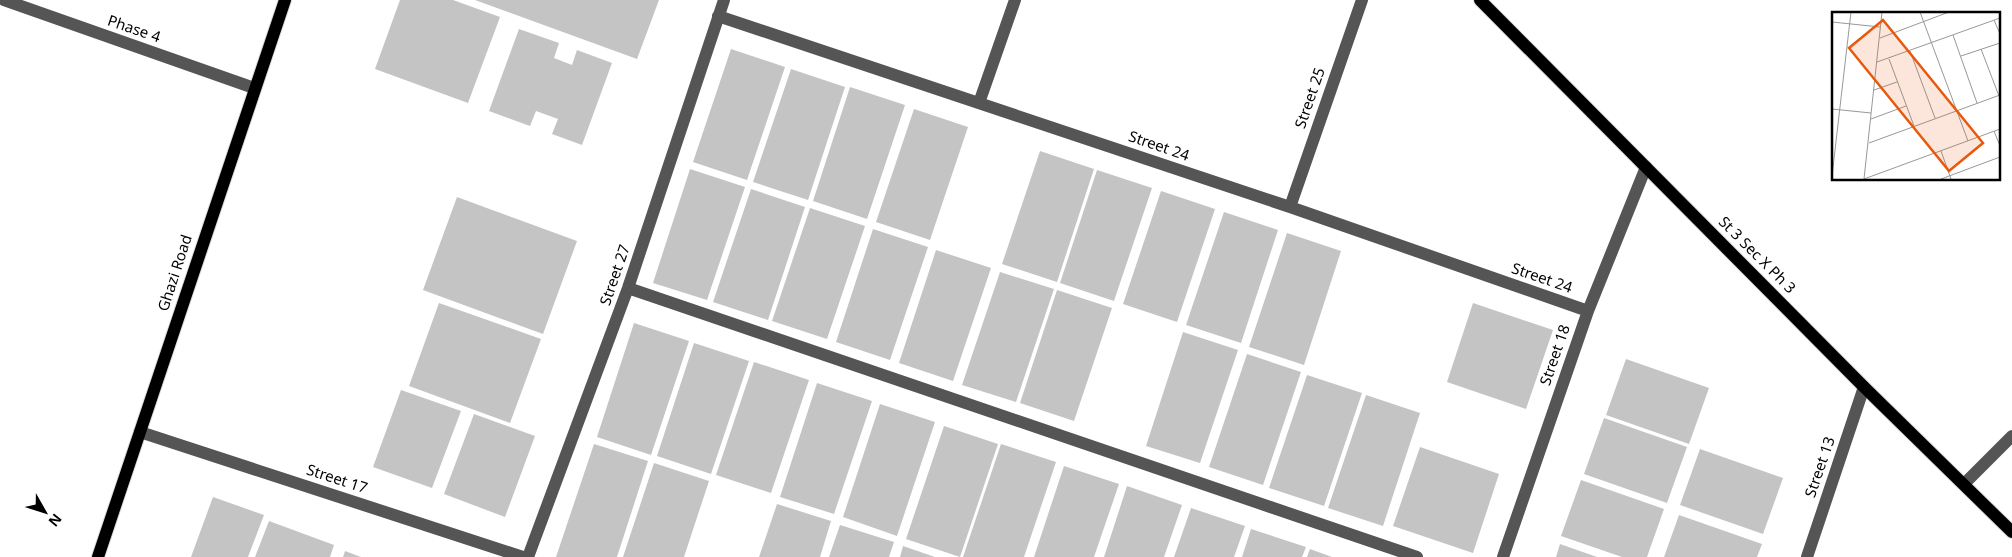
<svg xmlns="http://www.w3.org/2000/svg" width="2012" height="557" font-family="'Noto Sans',sans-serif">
<rect width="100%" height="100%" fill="#fff"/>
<path fill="#c4c4c4" d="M400 0H453L500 17 468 103 375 69Z
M475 0H659L637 59Z
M519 29 559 43 554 58 572 65 577 50 612 63 582 145 552 134 558 119 536 111 530 126 489 111Z
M731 49 785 67 747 180 693 162Z
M791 69 845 87 808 200 753 182Z
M850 87 905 105 867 219 813 201Z
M914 109 968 127 930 240 876 222Z
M1040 151 1094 169 1057 282 1002 264Z
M690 169 745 187 707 300 653 283Z
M1097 170 1152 188 1114 301 1060 283Z
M751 189 805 207 768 320 713 302Z
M1161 191 1215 209 1177 322 1123 304Z
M457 197 577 241 543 334 423 290Z
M810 208 865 226 827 339 772 321Z
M1224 212 1278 230 1241 343 1186 325Z
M873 229 928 247 890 360 836 342Z
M1287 233 1341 251 1304 365 1249 347Z
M936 250 991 268 953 381 899 363Z
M1000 272 1054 289 1016 402 962 385Z
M1057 290 1112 308 1074 421 1020 403Z
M439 303 541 339 510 423 409 386Z
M1473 303 1553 330 1526 409 1447 382Z
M634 323 689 341 651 455 597 437Z
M1183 332 1238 350 1200 463 1146 446Z
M694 343 749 361 711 474 657 456Z
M1247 354 1301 372 1263 485 1209 467Z
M1626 359 1709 388 1689 444 1606 415Z
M754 362 809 380 771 493 716 475Z
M1307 375 1362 393 1324 506 1269 488Z
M817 383 872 401 834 514 780 497Z
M401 390 461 411 432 488 373 467Z
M1366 395 1420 413 1383 526 1328 508Z
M880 404 935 422 897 536 843 517Z
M474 414 535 436 505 517 444 494Z
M1604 418 1687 447 1667 503 1584 474Z
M944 426 998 444 960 557 906 539Z
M594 444 648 461 617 557H556Z
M1001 444 1056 462 1024 557H963Z
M1420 447 1499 474 1473 553 1393 526Z
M1700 449 1783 478 1763 534 1680 505Z
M654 463 709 481 684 557H623Z
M1064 466 1119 484 1094 557H1034Z
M1581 480 1664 509 1647 557H1622L1561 536Z
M1127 486 1182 505 1164 557H1104Z
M213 497 264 515 248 557H191Z
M777 504 831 521 820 557H759Z
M1191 508 1245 526 1234 557H1174Z
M1679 515 1762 544 1757 557H1664Z
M269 521 334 545 330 557H255Z
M840 525 894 542 889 557H829Z
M1251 529 1306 547 1302 557H1242Z
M1560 544 1597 557H1556Z
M903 546 935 557H900Z
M1310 549 1332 557H1307Z
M345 551 361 557H343Z"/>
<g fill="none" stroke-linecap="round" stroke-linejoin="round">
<defs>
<path id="major" d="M1480 0 1864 387 2012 532
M98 557 285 0"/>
</defs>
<use href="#major" stroke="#dbdbdb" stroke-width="14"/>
<path stroke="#555" stroke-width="12" d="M4 0 254 88
M718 16 1290 207 1588 311
M979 103 1015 0
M1290 207 1362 0
M628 288 1417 557
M140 432 523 557
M1964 484 2012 436
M528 557 628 288 724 0
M1503 557 1588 311 1646 167
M1807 557 1864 387"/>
<use href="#major" stroke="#000" stroke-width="12"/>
</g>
<g text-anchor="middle" stroke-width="5" stroke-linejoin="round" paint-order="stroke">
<g font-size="15" fill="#000" stroke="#fff">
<text transform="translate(134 29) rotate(19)" y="5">Phase 4</text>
<text transform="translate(1310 98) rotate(-71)" y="5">Street 25</text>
<text transform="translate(1159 146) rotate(19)" y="5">Street 24</text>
<text transform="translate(1757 255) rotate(45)" y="5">St 3 Sec X Ph 3</text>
<text transform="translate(175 273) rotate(-72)" y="5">Ghazi Road</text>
<text transform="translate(615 275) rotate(-71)" y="5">Street 27</text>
<text transform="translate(1542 278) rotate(19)" y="5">Street 24</text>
<text transform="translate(1555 355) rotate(-71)" y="5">Street 18</text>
<text transform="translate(1820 467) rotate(-71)" y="5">Street 13</text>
<text transform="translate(337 479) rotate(18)" y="5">Street 17</text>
</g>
</g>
<g transform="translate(1832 12)">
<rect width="168" height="168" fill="#fff"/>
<path fill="none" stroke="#999" stroke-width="1" d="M88 0 136 129M162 8 168 22M0 10 48 15M121 23 145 91M48 26 117 0M149 37 167 84M78 39 103 106M129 44 168 31M57 47 82 114M45 50 168 6M42 78 65 70M0 97 39 101M39 107 74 94M162 119 168 134M37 131 168 83M109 139 119 167M0 164 19 0M32 167 50 0M32 167 168 117M109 167 168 145"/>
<path fill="#e8590c" fill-opacity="0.15" stroke="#e8590c" stroke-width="2.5" d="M51 8 151 131 117 159 17 36Z"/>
<rect width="168" height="168" fill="none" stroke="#000" stroke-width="2.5"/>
</g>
<g transform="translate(45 512) rotate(129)" stroke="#ffffff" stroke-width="4" paint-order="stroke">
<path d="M0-4L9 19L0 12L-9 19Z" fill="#000000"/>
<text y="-8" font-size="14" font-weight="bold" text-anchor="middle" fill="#000000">N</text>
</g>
</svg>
